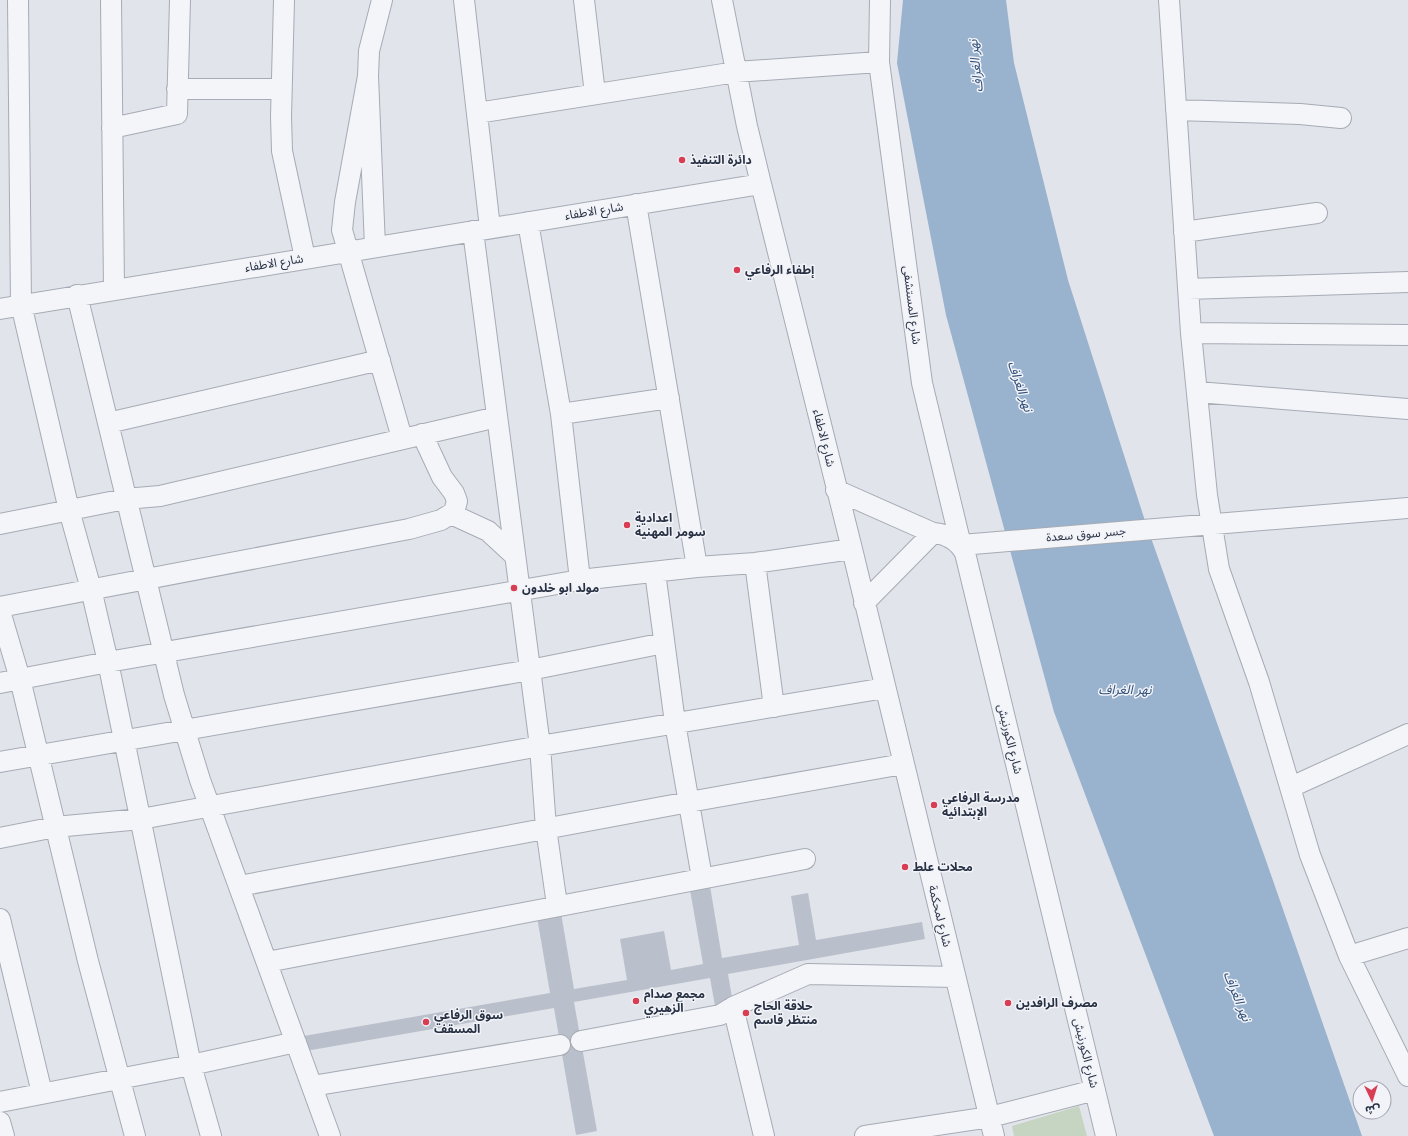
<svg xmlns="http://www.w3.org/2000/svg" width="1408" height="1136" font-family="Helvetica,'Noto Sans Arabic',sans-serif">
<rect width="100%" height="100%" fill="#e1e4ea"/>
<path fill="#c6d5c1" d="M1079 1106 1087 1136H1014L1012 1126Z"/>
<path fill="#99b2cd" d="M903 0H1006L1014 63 1068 280 1146 524 1263 852 1362 1136H1214L1054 712 946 315 897 63Z"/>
<path fill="#bac0cb" d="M710 886 722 958 799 945 791 896 808 893 816 940 922 922 925 939 728 974 733 1003 715 1006 710 978 574 1002 597 1131 576 1135 554 1008 300 1052 298 1037 550 993 537 917 561 913 574 989 627 980 620 939 664 931 671 970 703 964 690 890Z"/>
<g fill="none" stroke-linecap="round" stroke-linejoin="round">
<defs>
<path id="minor" d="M18 0 21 304 69 510 91 589 108 662 191 1065 211 1136
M111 0 114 289
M284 0 281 117 282 151 305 258
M464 0 490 228
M584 0 595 94
M722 0 747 126 761 184
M880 0 879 62 922 383 961 545 1408 508
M1169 0 1191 333 1207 495 1219 569 1259 682 1310 855 1349 956 1408 1076
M368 76 345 202 342 230 402 438
M177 89H281
M1176 110 1300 114 1341 118
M477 113 736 72 879 62
M112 128 177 114 180 0
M636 204 697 567
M528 222 561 414
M473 231 540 746 546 828 557 905
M1184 232 1317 213
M375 247 368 76 369 51 382 0
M1188 289 1408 282
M77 295 174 695 200 780 330 1136
M0 309 761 184 852 549 994 1136
M1191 333 1408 335
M1197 392 1408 409
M108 423 380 360
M836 490 933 533C947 534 958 540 965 553L1106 1136
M451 514 488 531 514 555
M0 524 125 499 160 496 497 417
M755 563 774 707
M655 572 675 723 702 878
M580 580 561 414 669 398
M864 603 933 533
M0 607 409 529 441 520 454 512 457 501 454 493 442 477 422 434
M0 611 20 679 88 961 135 1136
M0 683 108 662 580 580 697 567 755 563 852 549
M0 762 530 670 664 643
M1291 787 1408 734
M0 838 55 827 141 819 540 746 885 688
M239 886 689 802 903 764
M0 919 42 1093
M1349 956 1408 938
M267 962 805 859
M733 1007 764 1136
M581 1041 720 1015 733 1007 808 974 955 977
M312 1086 560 1045
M0 1102 191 1065 296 1042
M0 1122 4 1136
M865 1136 990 1117 1095 1090"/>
</defs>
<use href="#minor" stroke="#a6abb5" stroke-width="22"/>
<use href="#minor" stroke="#f4f5f8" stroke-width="20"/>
</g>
<g fill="#d83d53" stroke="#f1f3f8" stroke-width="1.5">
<circle cx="682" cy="160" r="4"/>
<circle cx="737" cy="270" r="4"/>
<circle cx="627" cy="525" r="4"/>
<circle cx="514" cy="588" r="4"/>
<circle cx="934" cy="805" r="4"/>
<circle cx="905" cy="867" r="4"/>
<circle cx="636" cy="1001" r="4"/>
<circle cx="1008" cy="1003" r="4"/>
<circle cx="746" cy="1013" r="4"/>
<circle cx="426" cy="1022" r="4"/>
</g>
<g text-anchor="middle" stroke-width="3" stroke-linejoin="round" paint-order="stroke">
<g font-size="12" font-weight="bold" fill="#283143" stroke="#f1f3f8" text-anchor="start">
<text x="690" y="164">دائرة التنفيذ</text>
<text x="745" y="274">إطفاء الرفاعي</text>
<text x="635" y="522">اعدادية<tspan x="635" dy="14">سومر المهنية</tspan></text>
<text x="522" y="592">مولد ابو خلدون</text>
<text x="942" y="802">مدرسة الرفاعي<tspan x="942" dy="14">الإبتدائية</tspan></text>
<text x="913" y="871">محلات علط</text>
<text x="644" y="998">مجمع صدام<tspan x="644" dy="14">الزهيري</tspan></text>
<text x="1016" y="1007">مصرف الرافدين</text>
<text x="754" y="1010">حلاقة الحاج<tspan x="754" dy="14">منتظر قاسم</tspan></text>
<text x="434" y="1019">سوق الرفاعي<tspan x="434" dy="14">المسقف</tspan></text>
</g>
<g font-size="12" fill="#283143" stroke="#f1f3f8">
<text transform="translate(594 211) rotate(-9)" y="4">شارع الاطفاء</text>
<text transform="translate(274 263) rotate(-9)" y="4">شارع الاطفاء</text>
<text transform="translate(912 305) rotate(83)" y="4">شارع المستشفى</text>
<text transform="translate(824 438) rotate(76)" y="4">شارع الاطفاء</text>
<text transform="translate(1086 534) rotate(-5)" y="4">جسر سوق سعدة</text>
<text transform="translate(1010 739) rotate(76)" y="4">شارع الكورنيش</text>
<text transform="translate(940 916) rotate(76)" y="4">شارع لمحكمة</text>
<text transform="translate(1086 1053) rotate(76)" y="4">شارع الكورنيش</text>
</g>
<g font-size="13" font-style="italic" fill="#2f4f7a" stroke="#f1f3f8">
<text transform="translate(975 66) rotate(-96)" y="5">نهر الغراف</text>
<text transform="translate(1021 386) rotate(71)" y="5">نهر الغراف</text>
<text x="1125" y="694">نهر الغراف</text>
<text transform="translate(1238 996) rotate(68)" y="5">نهر الغراف</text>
</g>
</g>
<g transform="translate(1372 1100) rotate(176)"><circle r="19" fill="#f1f3f8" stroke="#a1a5b0"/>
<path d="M0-3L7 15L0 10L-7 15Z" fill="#d83d53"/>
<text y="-6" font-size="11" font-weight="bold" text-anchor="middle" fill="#283143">ش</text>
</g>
</svg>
